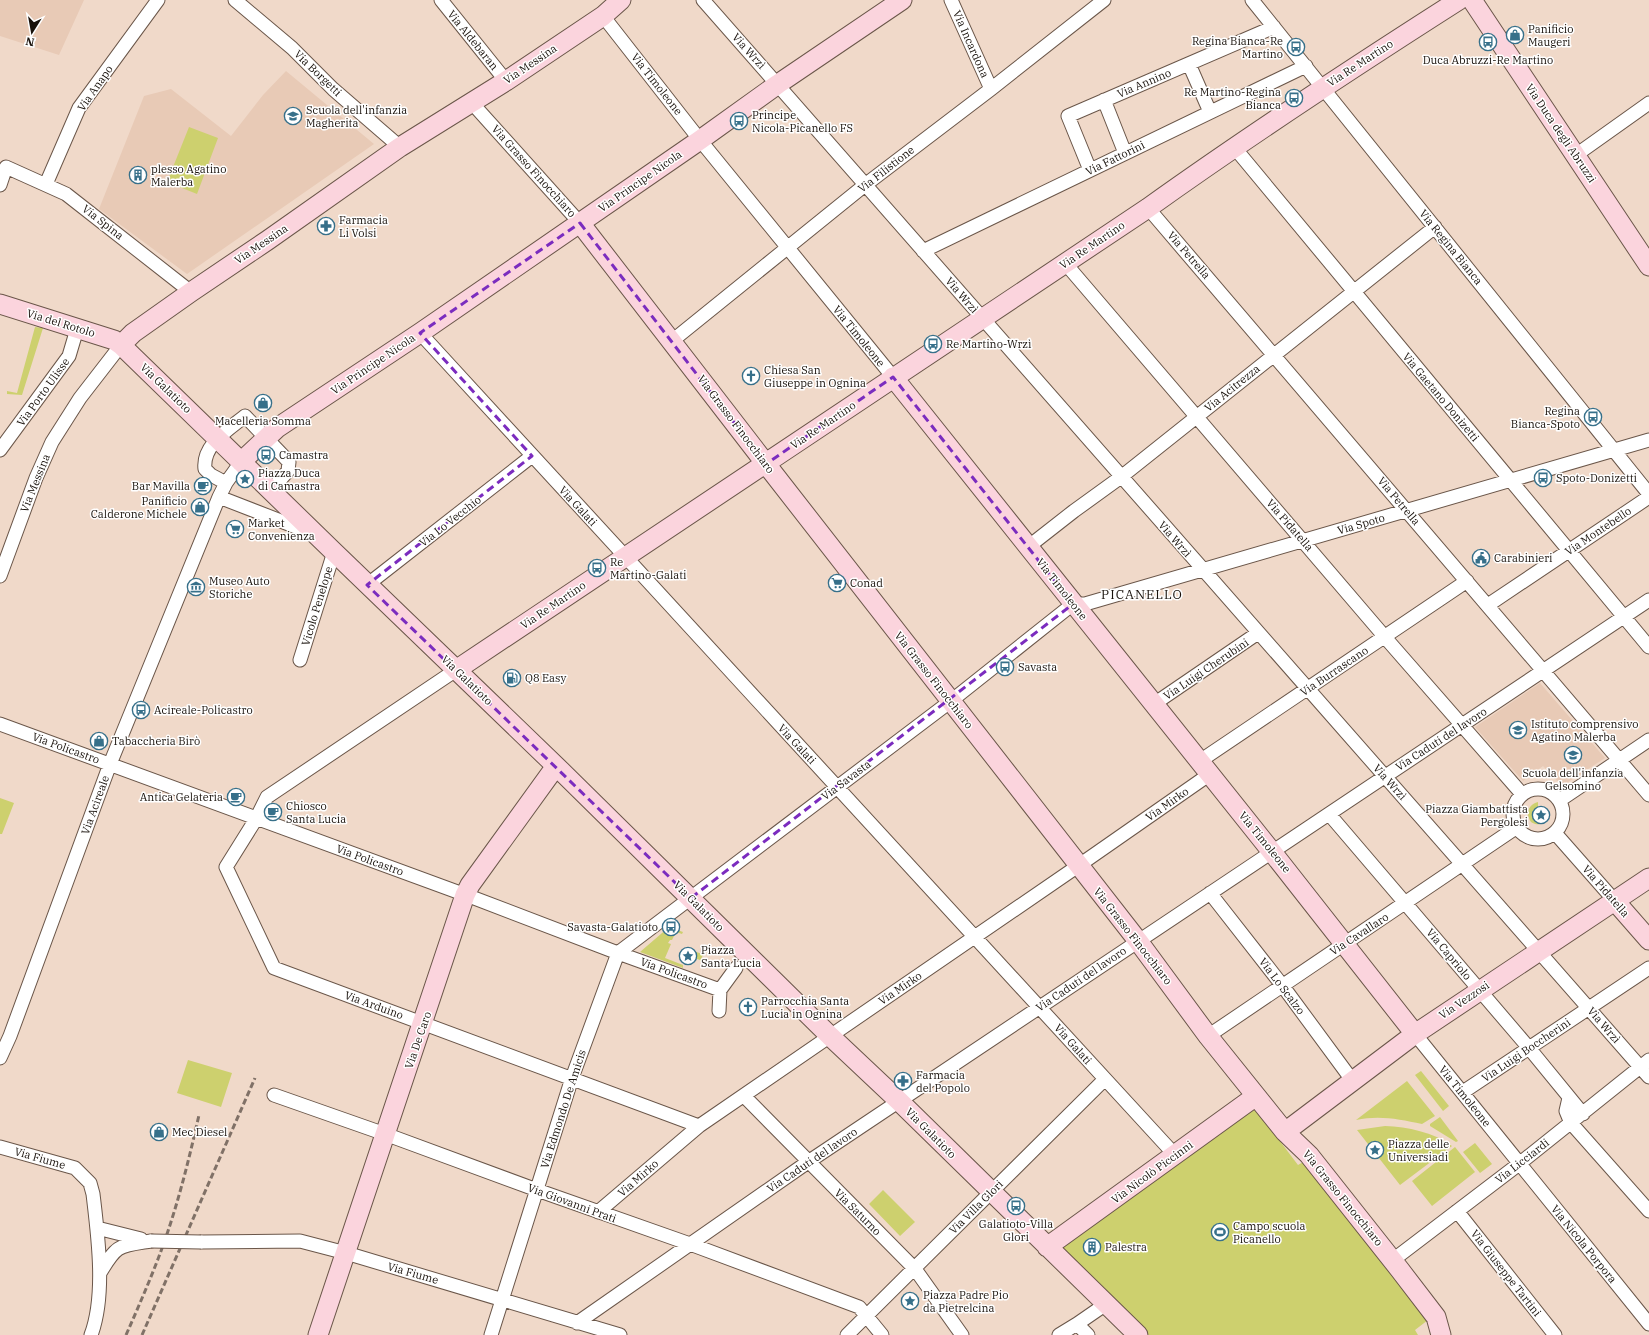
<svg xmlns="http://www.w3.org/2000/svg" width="1649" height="1335" font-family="'IBM Plex Serif',serif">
<rect width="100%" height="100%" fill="#f0d9c9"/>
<path fill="#e8cab6" d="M0 0H84L59 55 0 36Z
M286 71 374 144 187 274 99 209 144 96 171 89 231 136 263 95Z
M1540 683 1605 758 1562 786 1543 766 1523 781 1475 727Z"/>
<path fill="#cdd06e" d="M189 127 218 138 197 194 167 182Z
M35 327 43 328 22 395 7 394V391L17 393Z
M0 798 14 803 2 834H0Z
M1538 802V807L1532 812 1533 817 1538 820 1544 817 1548 818C1544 825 1537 826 1531 822 1525 813 1528 805 1538 802Z
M669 927 683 932 682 934 676 932 672 940H670L668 943 671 944 665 958 683 965V968L640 952Z
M689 947 691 948V950L702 954 703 952 705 953V955H703L701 959 703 960 702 962 700 961V960L689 956 688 957 685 956 686 954H688Z
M188 1060 232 1073 221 1107 177 1093Z
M1421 1071 1449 1106 1443 1111 1415 1075Z
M1407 1081 1435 1116 1422 1124C1399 1119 1379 1115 1356 1120Z
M1254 1107 1298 1165 1305 1161 1428 1320 1415 1330 1418 1335H1149L1059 1247Z
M1440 1117 1458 1141 1456 1142 1430 1126V1124Z
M1385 1126C1408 1127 1433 1132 1452 1146L1400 1185 1357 1130Z
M1475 1143 1492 1164 1480 1173 1463 1152Z
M1455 1147 1475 1172 1432 1206 1412 1181Z
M883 1190 915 1222 900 1236 869 1204Z"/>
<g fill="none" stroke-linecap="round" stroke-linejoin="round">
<defs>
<path id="street" d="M235 0 292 48 333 89 400 147
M441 0 506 81
M703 0 1649 1077
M951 0 991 89
M1252 0 1649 494
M603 16 700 140 893 377
M1189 64 1210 112
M1104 100 1125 153
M472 103 580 223
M1234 147 1649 647
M1576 155 1649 103
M1090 170 1068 116 1274 27
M46 184 79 108 158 0
M0 185 6 167 66 194 191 292
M1148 208 1649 795
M923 251 1306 66
M1065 263 1390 643 1522 794
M420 333 1175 1155
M672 341 865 185 991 89 1104 0
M0 450 69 356 77 329
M226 483 211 475 205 469C202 445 228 430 245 416L289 462 288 471 270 491
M219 497 309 532
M1028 547 1074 511 1121 477 1435 227
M0 576 36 478 52 442 80 398 121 345
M367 585 532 456
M1488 605 1649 497
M300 660 334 552
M456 670 267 797 256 819 226 867 274 968 699 1126
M1154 704 1258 633
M0 724 474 898 618 953 720 990 719 1011
M1200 761 1467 581
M1513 814a25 25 0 1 1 50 0a25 25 0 1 1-50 0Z
M1560 800 1649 740
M1329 814 1529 1048 1583 1114
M1555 833 1614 900
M1210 893 1282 985 1352 1080
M618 953 951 701 1073 604H1085L1649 440
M720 990 736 968
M1415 1034 1649 1324
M1208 1036 1517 827
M0 1058 10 1036 110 764 219 497 226 483 241 462
M1463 1092 1649 968
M274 1095 385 1134 537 1190 690 1244 859 1307 882 1335
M744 1096 915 1269 962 1335
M1569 1098 1566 1111 1571 1123 1649 1211
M0 1147 75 1168 90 1183 93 1194C98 1236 106 1295 91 1335
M1457 1211 1555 1335
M598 1212 699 1126 1078 866 1210 774
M97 1228 141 1239
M201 1242 300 1241 346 1253 620 1335
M1393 1260 1519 1164 1649 1060
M100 1273C117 1244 119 1246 151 1241
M577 1323 808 1162 1649 600
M491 1335 572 1078 618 953
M847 1335 1105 1079
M1059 1335 1077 1324
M1088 1335 1077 1324 1106 1304"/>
<path id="secondary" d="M1472 0 1649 266
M580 223 766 464 1138 941 1208 1036 1285 1132 1309 1155 1400 1270 1436 1317 1441 1335
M0 304 114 340 121 345 334 552 556 766 830 1036 899 1101 1138 1335
M121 345 133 333 191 292 268 240 400 147 506 81 603 16 621 0
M893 377 1272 852 1415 1034
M241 462 277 428 420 333 700 140 778 84 902 0
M456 670 1148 208C1250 135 1354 67 1459 0
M1614 900 1649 940
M1285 1132 1415 1034 1649 878
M1047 1247 1256 1096
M318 1335 465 895 470 885 556 766"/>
</defs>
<use href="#street" stroke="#6a5649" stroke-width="15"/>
<use href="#secondary" stroke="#6a5649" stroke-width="21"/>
<use href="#street" stroke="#fff" stroke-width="13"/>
<use href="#secondary" stroke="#fbd4dd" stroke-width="19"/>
<path stroke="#807167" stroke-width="3" stroke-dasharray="6 3" stroke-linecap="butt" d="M126 1335C137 1310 148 1285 158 1259 176 1212 188 1164 199 1115
M142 1335 255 1078"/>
<defs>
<path id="street-bridge" d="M151 1241 201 1242"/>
</defs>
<use href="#street-bridge" stroke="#6a5649" stroke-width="15" stroke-linecap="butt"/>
<use href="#street-bridge" stroke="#fff" stroke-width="13"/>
</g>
<path fill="none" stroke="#7b2cbf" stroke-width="3" stroke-dasharray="8 5" stroke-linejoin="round" d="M580 223 766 464 893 377 1073 604 691 898 367 585 532 456 420 333Z"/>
<defs>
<symbol id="shop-ring" viewBox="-11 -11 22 22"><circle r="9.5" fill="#fff" stroke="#37708a" stroke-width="1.5"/><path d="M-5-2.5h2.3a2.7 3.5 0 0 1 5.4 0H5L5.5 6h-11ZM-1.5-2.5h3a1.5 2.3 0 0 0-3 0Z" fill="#37708a"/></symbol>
<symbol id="bus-ring" viewBox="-11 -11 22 22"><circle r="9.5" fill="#fff" stroke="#37708a" stroke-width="1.5"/><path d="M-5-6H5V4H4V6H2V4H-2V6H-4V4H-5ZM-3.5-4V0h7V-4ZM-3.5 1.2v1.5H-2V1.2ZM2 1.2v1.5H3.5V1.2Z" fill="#37708a"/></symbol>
<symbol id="school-ring" viewBox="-11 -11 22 22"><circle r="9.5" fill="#fff" stroke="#37708a" stroke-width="1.5"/><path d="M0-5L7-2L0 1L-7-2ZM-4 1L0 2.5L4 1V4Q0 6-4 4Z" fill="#37708a"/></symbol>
<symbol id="building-ring" viewBox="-11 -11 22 22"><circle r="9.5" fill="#fff" stroke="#37708a" stroke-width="1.5"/><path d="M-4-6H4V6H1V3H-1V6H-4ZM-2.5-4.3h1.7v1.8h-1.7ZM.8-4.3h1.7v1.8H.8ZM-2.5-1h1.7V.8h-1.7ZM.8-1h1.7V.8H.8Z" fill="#37708a"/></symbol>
<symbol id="pharmacy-ring" viewBox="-11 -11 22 22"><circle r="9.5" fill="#fff" stroke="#37708a" stroke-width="1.5"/><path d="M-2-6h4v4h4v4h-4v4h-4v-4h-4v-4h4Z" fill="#37708a"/></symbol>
<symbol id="church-ring" viewBox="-11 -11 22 22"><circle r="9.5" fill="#fff" stroke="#37708a" stroke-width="1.5"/><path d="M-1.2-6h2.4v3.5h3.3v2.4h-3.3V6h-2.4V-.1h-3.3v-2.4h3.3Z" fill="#37708a"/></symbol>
<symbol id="sight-ring" viewBox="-11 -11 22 22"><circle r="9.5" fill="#fff" stroke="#37708a" stroke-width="1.5"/><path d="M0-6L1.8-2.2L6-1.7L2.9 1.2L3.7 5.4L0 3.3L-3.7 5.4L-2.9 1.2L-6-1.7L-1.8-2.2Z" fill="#37708a"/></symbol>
<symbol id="cafe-ring" viewBox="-11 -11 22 22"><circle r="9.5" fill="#fff" stroke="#37708a" stroke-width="1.5"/><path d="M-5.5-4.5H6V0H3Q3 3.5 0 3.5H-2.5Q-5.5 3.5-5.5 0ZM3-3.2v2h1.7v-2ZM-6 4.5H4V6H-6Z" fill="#37708a"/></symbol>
<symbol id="supermarket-ring" viewBox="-11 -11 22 22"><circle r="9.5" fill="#fff" stroke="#37708a" stroke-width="1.5"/><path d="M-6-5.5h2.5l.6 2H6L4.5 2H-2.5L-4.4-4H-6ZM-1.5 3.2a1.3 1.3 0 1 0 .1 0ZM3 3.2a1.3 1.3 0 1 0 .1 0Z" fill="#37708a"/></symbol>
<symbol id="civic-ring" viewBox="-11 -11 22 22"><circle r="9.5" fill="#fff" stroke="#37708a" stroke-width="1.5"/><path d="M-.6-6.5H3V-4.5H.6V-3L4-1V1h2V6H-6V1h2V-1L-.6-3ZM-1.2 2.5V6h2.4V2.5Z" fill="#37708a"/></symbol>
<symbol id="museum-ring" viewBox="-11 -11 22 22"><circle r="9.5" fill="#fff" stroke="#37708a" stroke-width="1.5"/><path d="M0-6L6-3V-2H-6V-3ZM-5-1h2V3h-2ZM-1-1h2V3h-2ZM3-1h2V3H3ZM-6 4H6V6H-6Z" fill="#37708a"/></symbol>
<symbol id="fuel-ring" viewBox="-11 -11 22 22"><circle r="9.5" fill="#fff" stroke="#37708a" stroke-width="1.5"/><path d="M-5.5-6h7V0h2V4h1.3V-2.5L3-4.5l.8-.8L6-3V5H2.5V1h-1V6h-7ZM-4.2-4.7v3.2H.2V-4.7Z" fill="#37708a"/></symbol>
<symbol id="stadium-ring" viewBox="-11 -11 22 22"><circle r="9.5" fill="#fff" stroke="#37708a" stroke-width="1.5"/><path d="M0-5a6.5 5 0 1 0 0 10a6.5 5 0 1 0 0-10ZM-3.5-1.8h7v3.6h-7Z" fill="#37708a"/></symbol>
</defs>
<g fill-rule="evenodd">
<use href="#shop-ring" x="1505" y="25" width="20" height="20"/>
<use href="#bus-ring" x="1478" y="32" width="20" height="20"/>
<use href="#bus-ring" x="1286" y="37" width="20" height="20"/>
<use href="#bus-ring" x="1284" y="88" width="20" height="20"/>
<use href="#school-ring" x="283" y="106" width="20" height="20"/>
<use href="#bus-ring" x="729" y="111" width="20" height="20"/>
<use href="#building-ring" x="128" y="165" width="20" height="20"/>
<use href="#pharmacy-ring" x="316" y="216" width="20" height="20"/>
<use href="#bus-ring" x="923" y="334" width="20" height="20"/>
<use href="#church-ring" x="741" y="366" width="20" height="20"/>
<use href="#shop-ring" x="253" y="393" width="20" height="20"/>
<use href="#bus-ring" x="1583" y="407" width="20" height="20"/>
<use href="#bus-ring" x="256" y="445" width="20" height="20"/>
<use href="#bus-ring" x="1533" y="468" width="20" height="20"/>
<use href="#sight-ring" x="235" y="469" width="20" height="20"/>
<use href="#cafe-ring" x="193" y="476" width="20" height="20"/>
<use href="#shop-ring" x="190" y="497" width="20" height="20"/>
<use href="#supermarket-ring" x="225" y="519" width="20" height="20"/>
<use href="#civic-ring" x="1471" y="548" width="20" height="20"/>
<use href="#bus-ring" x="587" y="558" width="20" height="20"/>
<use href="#supermarket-ring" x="827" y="573" width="20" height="20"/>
<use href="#museum-ring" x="186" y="577" width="20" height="20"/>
<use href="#bus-ring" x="995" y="657" width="20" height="20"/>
<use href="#fuel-ring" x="502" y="668" width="20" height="20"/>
<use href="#bus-ring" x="131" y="700" width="20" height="20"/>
<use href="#school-ring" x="1508" y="720" width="20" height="20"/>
<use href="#shop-ring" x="89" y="731" width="20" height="20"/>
<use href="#school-ring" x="1563" y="745" width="20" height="20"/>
<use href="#cafe-ring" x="226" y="787" width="20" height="20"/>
<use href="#cafe-ring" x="263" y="802" width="20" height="20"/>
<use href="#sight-ring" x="1531" y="805" width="20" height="20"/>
<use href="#bus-ring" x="661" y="917" width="20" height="20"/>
<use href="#sight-ring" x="678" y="946" width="20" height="20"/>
<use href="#church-ring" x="738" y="997" width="20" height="20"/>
<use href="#pharmacy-ring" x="893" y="1071" width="20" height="20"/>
<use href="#shop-ring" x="149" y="1122" width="20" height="20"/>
<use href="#sight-ring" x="1365" y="1140" width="20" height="20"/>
<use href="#bus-ring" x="1006" y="1196" width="20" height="20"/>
<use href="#stadium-ring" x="1210" y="1222" width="20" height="20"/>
<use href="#building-ring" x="1082" y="1237" width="20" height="20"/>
<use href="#sight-ring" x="900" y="1291" width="20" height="20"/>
</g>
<g text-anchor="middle" stroke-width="3" stroke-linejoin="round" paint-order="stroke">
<g font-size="11" fill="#18110b" stroke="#fff" text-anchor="start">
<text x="1528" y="33">Panificio<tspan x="1528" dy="13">Maugeri</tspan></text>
<text x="1283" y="45" text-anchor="end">Regina Bianca-Re<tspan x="1283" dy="13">Martino</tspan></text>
<text x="1488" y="64" text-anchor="middle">Duca Abruzzi-Re Martino</text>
<text x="1281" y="96" text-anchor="end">Re Martino-Regina<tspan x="1281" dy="13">Bianca</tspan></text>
<text x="306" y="114">Scuola dell'infanzia<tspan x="306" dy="13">Magherita</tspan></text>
<text x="752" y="119">Principe<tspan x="752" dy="13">Nicola-Picanello FS</tspan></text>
<text x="151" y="173">plesso Agatino<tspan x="151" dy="13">Malerba</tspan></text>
<text x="339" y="224">Farmacia<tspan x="339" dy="13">Li Volsi</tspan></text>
<text x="946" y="348">Re Martino-Wrzì</text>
<text x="764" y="374">Chiesa San<tspan x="764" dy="13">Giuseppe in Ognina</tspan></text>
<text x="1580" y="415" text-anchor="end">Regina<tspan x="1580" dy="13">Bianca-Spoto</tspan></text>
<text x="263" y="425" text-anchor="middle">Macelleria Somma</text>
<text x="279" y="459">Camastra</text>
<text x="258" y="477">Piazza Duca<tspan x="258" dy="13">di Camastra</tspan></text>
<text x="1556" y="482">Spoto-Donizetti</text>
<text x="190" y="490" text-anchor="end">Bar Mavilla</text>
<text x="187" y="505" text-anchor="end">Panificio<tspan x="187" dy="13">Calderone Michele</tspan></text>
<text x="248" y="527">Market<tspan x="248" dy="13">Convenienza</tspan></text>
<text x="1494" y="562">Carabinieri</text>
<text x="610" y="566">Re<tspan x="610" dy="13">Martino-Galati</tspan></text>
<text x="209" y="585">Museo Auto<tspan x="209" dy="13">Storiche</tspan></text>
<text x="850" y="587">Conad</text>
<text x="1018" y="671">Savasta</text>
<text x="525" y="682">Q8 Easy</text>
<text x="154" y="714">Acireale-Policastro</text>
<text x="1531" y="728">Istituto comprensivo<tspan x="1531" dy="13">Agatino Malerba</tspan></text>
<text x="112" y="745">Tabaccheria Birò</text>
<text x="1573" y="777" text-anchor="middle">Scuola dell'infanzia<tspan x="1573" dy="13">Gelsomino</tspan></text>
<text x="223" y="801" text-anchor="end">Antica Gelateria</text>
<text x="286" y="810">Chiosco<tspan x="286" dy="13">Santa Lucia</tspan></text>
<text x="1528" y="813" text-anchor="end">Piazza Giambattista<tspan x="1528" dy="13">Pergolesi</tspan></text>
<text x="658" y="931" text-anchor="end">Savasta-Galatioto</text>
<text x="701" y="954">Piazza<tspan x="701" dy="13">Santa Lucia</tspan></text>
<text x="761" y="1005">Parrocchia Santa<tspan x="761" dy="13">Lucia in Ognina</tspan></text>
<text x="916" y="1079">Farmacia<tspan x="916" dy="13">del Popolo</tspan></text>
<text x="172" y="1136">Mec Diesel</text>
<text x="1388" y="1148">Piazza delle<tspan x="1388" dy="13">Universiadi</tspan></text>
<text x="1016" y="1228" text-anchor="middle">Galatioto-Villa<tspan x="1016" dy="13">Glori</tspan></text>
<text x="1233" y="1230">Campo scuola<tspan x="1233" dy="13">Picanello</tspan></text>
<text x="1105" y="1251">Palestra</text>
<text x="923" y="1299">Piazza Padre Pio<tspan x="923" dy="13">da Pietrelcina</tspan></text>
</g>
<g font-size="11" fill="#18110b" stroke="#fff">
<text transform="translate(473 40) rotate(51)" y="4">Via Aldebaran</text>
<text transform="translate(971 44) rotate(66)" y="4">Via Incardona</text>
<text transform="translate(749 51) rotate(48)" y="4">Via Wrzì</text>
<text transform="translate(1360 63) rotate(-33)" y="4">Via Re Martino</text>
<text transform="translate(530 64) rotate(-34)" y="4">Via Messina</text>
<text transform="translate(318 73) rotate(44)" y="4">Via Borgetti</text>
<text transform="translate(1144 83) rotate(-23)" y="4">Via Annino</text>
<text transform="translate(657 84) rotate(52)" y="4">Via Timoleone</text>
<text transform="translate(95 88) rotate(-55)" y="4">Via Anapo</text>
<text transform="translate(1561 133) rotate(56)" y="4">Via Duca degli Abruzzi</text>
<text transform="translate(1115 158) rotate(-26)" y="4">Via Fattorini</text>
<text transform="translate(886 169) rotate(-38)" y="4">Via Filistione</text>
<text transform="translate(534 171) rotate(48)" y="4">Via Grasso Finocchiaro</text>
<text transform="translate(640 181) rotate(-35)" y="4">Via Principe Nicola</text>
<text transform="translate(103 222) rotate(38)" y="4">Via Spina</text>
<text transform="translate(261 244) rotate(-34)" y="4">Via Messina</text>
<text transform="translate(1092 245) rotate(-34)" y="4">Via Re Martino</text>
<text transform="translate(1451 247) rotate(51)" y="4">Via Regina Bianca</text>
<text transform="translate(1189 255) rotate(49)" y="4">Via Petrella</text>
<text transform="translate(962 295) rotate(49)" y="4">Via Wrzì</text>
<text transform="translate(61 323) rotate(17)" y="4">Via del Rotolo</text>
<text transform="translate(859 336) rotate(51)" y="4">Via Timoleone</text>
<text transform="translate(373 364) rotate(-34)" y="4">Via Principe Nicola</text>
<text transform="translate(166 388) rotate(44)" y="4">Via Galatioto</text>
<text transform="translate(1232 388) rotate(-39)" y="4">Via Acitrezza</text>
<text transform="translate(43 392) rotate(-54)" y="4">Via Porto Ulisse</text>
<text transform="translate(1441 397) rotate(50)" y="4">Via Gaetano Donizetti</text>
<text transform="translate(736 424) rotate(53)" y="4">Via Grasso Finocchiaro</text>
<text transform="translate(823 425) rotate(-34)" y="4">Via Re Martino</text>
<text transform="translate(35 483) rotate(-68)" y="4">Via Messina</text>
<text transform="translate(1399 501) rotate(50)" y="4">Via Petrella</text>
<text transform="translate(578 506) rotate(47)" y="4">Via Galati</text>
<text transform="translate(450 521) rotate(-38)" y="4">Via Lo Vecchio</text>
<text transform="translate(1361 524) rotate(-16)" y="4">Via Spoto</text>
<text transform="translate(1290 525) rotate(49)" y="4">Via Pidatella</text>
<text transform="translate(1598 531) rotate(-34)" y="4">Via Montebello</text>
<text transform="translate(1175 539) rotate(49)" y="4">Via Wrzì</text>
<text transform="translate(1062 589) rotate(52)" y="4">Via Timoleone</text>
<text transform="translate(553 605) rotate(-34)" y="4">Via Re Martino</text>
<text transform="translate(317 606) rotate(-73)" y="4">Vicolo Penelope</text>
<text transform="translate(1206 669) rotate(-34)" y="4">Via Luigi Cherubini</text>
<text transform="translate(1334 671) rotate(-34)" y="4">Via Burrascano</text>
<text transform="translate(467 680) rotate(44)" y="4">Via Galatioto</text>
<text transform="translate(934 680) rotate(52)" y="4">Via Grasso Finocchiaro</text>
<text transform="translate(1441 739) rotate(-33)" y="4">Via Caduti del lavoro</text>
<text transform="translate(797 744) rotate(47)" y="4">Via Galati</text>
<text transform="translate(66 748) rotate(20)" y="4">Via Policastro</text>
<text transform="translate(846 780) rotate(-37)" y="4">Via Savasta</text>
<text transform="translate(1390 782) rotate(48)" y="4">Via Wrzì</text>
<text transform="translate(1167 804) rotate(-35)" y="4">Via Mirko</text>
<text transform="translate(95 805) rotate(-70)" y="4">Via Acireale</text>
<text transform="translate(1265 842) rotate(51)" y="4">Via Timoleone</text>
<text transform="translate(370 860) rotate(20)" y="4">Via Policastro</text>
<text transform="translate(1606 891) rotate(49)" y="4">Via Pidatella</text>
<text transform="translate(699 906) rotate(45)" y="4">Via Galatioto</text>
<text transform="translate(1359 934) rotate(-33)" y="4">Via Cavallaro</text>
<text transform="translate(1133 936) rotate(52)" y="4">Via Grasso Finocchiaro</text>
<text transform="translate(1449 954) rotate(50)" y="4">Via Capriolo</text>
<text transform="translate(674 973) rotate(20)" y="4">Via Policastro</text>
<text transform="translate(1081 979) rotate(-34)" y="4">Via Caduti del lavoro</text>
<text transform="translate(1282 986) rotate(53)" y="4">Via Lo Scalzo</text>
<text transform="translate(900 988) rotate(-34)" y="4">Via Mirko</text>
<text transform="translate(1464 1000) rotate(-34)" y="4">Via Vezzosi</text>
<text transform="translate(374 1005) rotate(20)" y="4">Via Arduino</text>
<text transform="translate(1604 1025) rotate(49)" y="4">Via Wrzì</text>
<text transform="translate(418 1040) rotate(-71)" y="4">Via De Caro</text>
<text transform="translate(1073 1044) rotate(48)" y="4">Via Galati</text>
<text transform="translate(1526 1050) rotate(-34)" y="4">Via Luigi Boccherini</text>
<text transform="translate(1465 1096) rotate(51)" y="4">Via Timoleone</text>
<text transform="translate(563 1109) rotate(-72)" y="4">Via Edmondo De Amicis</text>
<text transform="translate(931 1133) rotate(45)" y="4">Via Galatioto</text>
<text transform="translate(40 1158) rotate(16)" y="4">Via Fiume</text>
<text transform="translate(812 1160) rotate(-34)" y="4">Via Caduti del lavoro</text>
<text transform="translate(1522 1161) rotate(-38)" y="4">Via Licciardi</text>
<text transform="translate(1152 1172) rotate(-36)" y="4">Via Nicolò Piccinni</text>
<text transform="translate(638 1178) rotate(-41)" y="4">Via Mirko</text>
<text transform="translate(1343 1198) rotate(51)" y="4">Via Grasso Finocchiaro</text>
<text transform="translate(572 1203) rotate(20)" y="4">Via Giovanni Prati</text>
<text transform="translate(976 1207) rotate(-45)" y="4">Via Villa Glori</text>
<text transform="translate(858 1212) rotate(45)" y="4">Via Saturno</text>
<text transform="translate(1584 1244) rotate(51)" y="4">Via Nicola Porpora</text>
<text transform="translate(413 1273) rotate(16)" y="4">Via Fiume</text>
<text transform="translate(1506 1273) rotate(52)" y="4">Via Giuseppe Tartini</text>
</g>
<g font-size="13" letter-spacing="1" fill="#18110b" stroke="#fff">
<text x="1142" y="599">PICANELLO</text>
</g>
</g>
<g transform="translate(32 32) rotate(191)" stroke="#ffffff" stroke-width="3" paint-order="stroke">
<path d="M0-3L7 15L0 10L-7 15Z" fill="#18110b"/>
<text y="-6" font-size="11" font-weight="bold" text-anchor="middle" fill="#18110b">N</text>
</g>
</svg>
